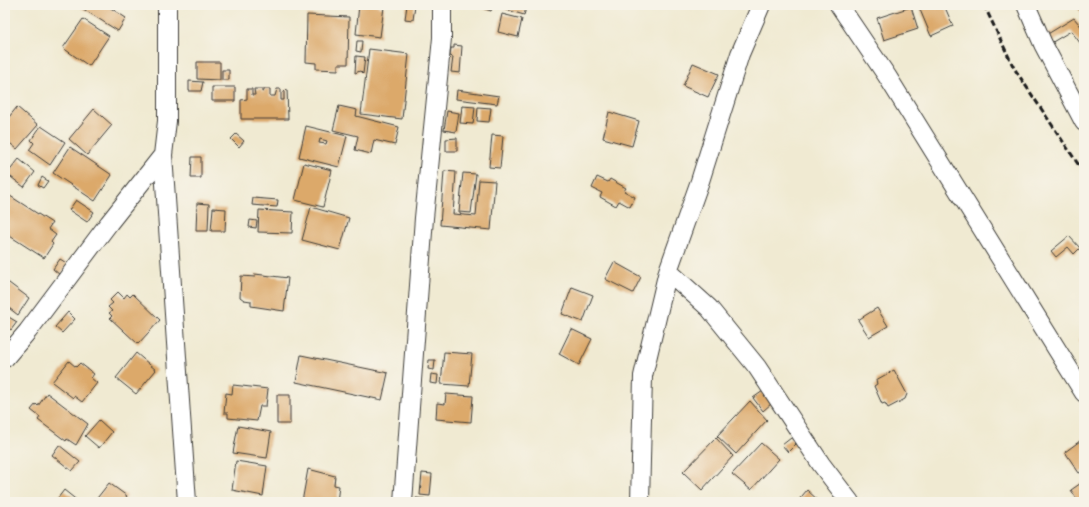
<svg xmlns="http://www.w3.org/2000/svg" width="1089" height="507" font-family="Caveat,sans-serif">
<rect width="100%" height="100%" fill="#f7f3e8"/>
<filter id="ink" filterUnits="userSpaceOnUse"><feTurbulence type="fractalNoise" baseFrequency=".025" numOctaves="2"/><feDisplacementMap in="SourceGraphic" scale="8" xChannelSelector="R" yChannelSelector="G"/><feConvolveMatrix kernelMatrix="1 2 1 2 8 2 1 2 1" color-interpolation-filters="sRGB"/></filter>
<filter id="wash" filterUnits="userSpaceOnUse"><feTurbulence type="fractalNoise" baseFrequency=".012" numOctaves="4" result="noise"/><feDisplacementMap in="SourceGraphic" scale="16" xChannelSelector="R" yChannelSelector="G"/><feGaussianBlur stdDeviation="0.9" result="paint"/><feColorMatrix in="noise" values="0 0 0 0 0 0 0 0 0 0 0 0 0 0 0 0 0 1.4 0 .05"/><feComposite in="paint" operator="in"/></filter>
<g filter="url(#wash)">
<rect width="100%" height="100%" fill="#f0ead2"/>
<g id="blocks">
<path fill="#dca96a" fill-rule="evenodd" d="M77 5H106L126 18 118 31Z
M359 5H379L378 7H384L380 37 356 34Z
M407 5H415L413 20 405 19Z
M483 5H493L491 11 482 8Z
M505 5H527L524 15 504 9Z
M886 5H896L888 8Z
M918 5H944L953 26 931 36Z
M1075 5H1084V10L1081 12Z
M911 7 918 29 884 40 877 18Z
M502 14 522 19 518 37 498 32Z
M307 15 349 17 348 64H338V70L316 69V63L306 62Z
M1074 18 1084 30V48L1071 31 1051 43 1046 35Z
M83 19 109 36 89 66 63 48Z
M357 41H362L361 52 356 51Z
M454 45 462 46 460 73 451 72 453 57 450 56 451 48H454Z
M369 49 409 54 402 119 361 114Z
M356 56 365 57 363 74 360 71 355 73Z
M197 62H220V80L197 79Z
M693 63 719 74 708 97 683 86Z
M222 70H229V80H222Z
M189 81 203 82 201 91H189Z
M212 87H235V101H212Z
M247 89H252V95H255L254 89H262V92L264 91V89H270V96H275L277 89H281V100H284V92L287 89 288 119H241V100L247 99Z
M457 90 499 96 497 104 456 99Z
M339 106 357 110 356 116 399 127 395 145 374 140 371 154 355 150 358 136 333 130Z
M462 106 475 107 473 124 460 123Z
M17 107 38 125 17 149 5 139V122Z
M478 107 491 108 489 122 477 121Z
M94 109 112 125 87 155 69 139Z
M447 111 459 113 456 132 444 130Z
M609 112 639 121 632 146 603 138Z
M41 126 65 142 50 165 29 150 34 143 31 140Z
M306 126 347 136 339 167 299 157ZM320 139 327 141 326 144 319 143Z
M236 134 244 141 239 147 231 139Z
M492 135 503 136 500 168 489 167Z
M457 138V151H446V139Z
M70 147 112 175 95 201 53 173Z
M192 157H201V178H191Z
M19 159 35 172 24 187 7 174Z
M304 163 332 170 323 207 295 200Z
M444 171 456 172 453 214 476 216 479 180 495 181 491 230 440 225Z
M463 173 476 174 471 213 459 212Z
M42 177 48 181 43 188 38 185Z
M597 177 608 182 610 179 626 188 624 191 635 197 630 207 619 201 616 206 600 197 602 193 592 188Z
M7 194 52 223 48 229 56 235 51 242 53 244 44 258 5 233V197Z
M253 198 278 200 277 207 252 205Z
M76 200 94 212 87 222 69 210Z
M197 203 209 204 208 231H196Z
M311 207 349 218 340 250 302 240Z
M213 208 226 209 225 231H211Z
M259 210 293 212 292 233 258 232Z
M250 220 257 221 256 228 249 227Z
M1069 236 1080 248 1074 254 1068 247 1056 257 1051 251Z
M60 259 68 264 60 275 53 269Z
M614 262 641 277 633 293 605 279Z
M255 274 288 278 284 311 251 306V301L244 300 240 297 241 276 255 277Z
M5 280 29 298 18 315 5 305Z
M572 287 593 295 583 322 562 314Z
M118 292 124 298 127 294 130 297 133 294 160 320 138 344 110 318 112 316 109 313 112 311 108 307 113 303 110 300Z
M877 308 888 326 869 337 858 320Z
M68 312 75 319 62 333 55 327Z
M7 316 17 322 11 330 5 325V319Z
M571 329 592 339 579 365 559 354Z
M1084 335V345L1079 340Z
M444 352 472 354 469 386 441 384Z
M136 353 156 370 136 394 116 378Z
M301 355 388 373 382 400 296 382Z
M429 360H435L434 370 428 369Z
M69 361 76 367 80 363 94 374 91 378 97 383 82 402 74 396 73 398 52 382Z
M894 370 907 394 905 399 888 408 885 403 882 404 874 386 877 384 876 380Z
M431 374 438 375 437 384 430 383Z
M233 385 268 389 266 406H260L257 421 228 418V413H224L226 393 232 394Z
M763 391 772 403 763 411 753 398Z
M47 393 88 424 76 445 67 439 66 441 38 420 40 417 31 410 36 404 38 406Z
M446 394 473 396 471 422 436 419 437 403 445 404Z
M277 395H290V424H277Z
M750 401 767 420 736 454 717 436Z
M99 420 112 432 99 448 85 436Z
M238 426 271 432 267 458 233 453Z
M716 438 733 456 702 490 683 472Z
M791 438 796 444 788 452 782 445Z
M1084 438V474L1083 471 1079 473 1065 452Z
M761 443 779 459 751 490 732 474Z
M59 445 80 462 72 471 52 455Z
M236 461 267 466 263 496 232 490Z
M308 469 335 476 334 485 339 486 337 502H302Z
M422 473 432 474 430 496 420 495Z
M1084 481V502H1079L1071 490Z
M109 483 127 496 123 502H94Z
M64 490 79 502H55Z
M807 490 820 502H797Z
M416 498 425 499V502H415Z"/>
</g>
</g>
<g filter="url(#ink)">
<use href="#blocks" fill-opacity="0" stroke="#3c3b37" stroke-width="1"/>
<g fill="none" stroke-linecap="round" stroke-linejoin="round">
<defs>
<path id="street" d="M761 5 740 54 700 181 668 271 709 308 757 367 821 464 850 502
M839 5 887 76 1084 393
M1026 5 1043 44 1084 122
M163 155 187 502
M5 358 28 331 109 223 163 155 167 121V5
M403 502 424 218 442 38V5
M640 502 643 376 668 271"/>
</defs>
<use href="#street" stroke="#3c3b37" stroke-width="20"/>
<use href="#street" stroke="#fff" stroke-width="18"/>
<path stroke="#1c1c1c" stroke-width="3" stroke-dasharray="6 3" stroke-linecap="butt" d="M984 5 1014 68 1084 173"/>
</g>
</g>
<rect width="1089" height="507" fill="none" stroke="#f7f3e8" stroke-width="20"/>
</svg>
